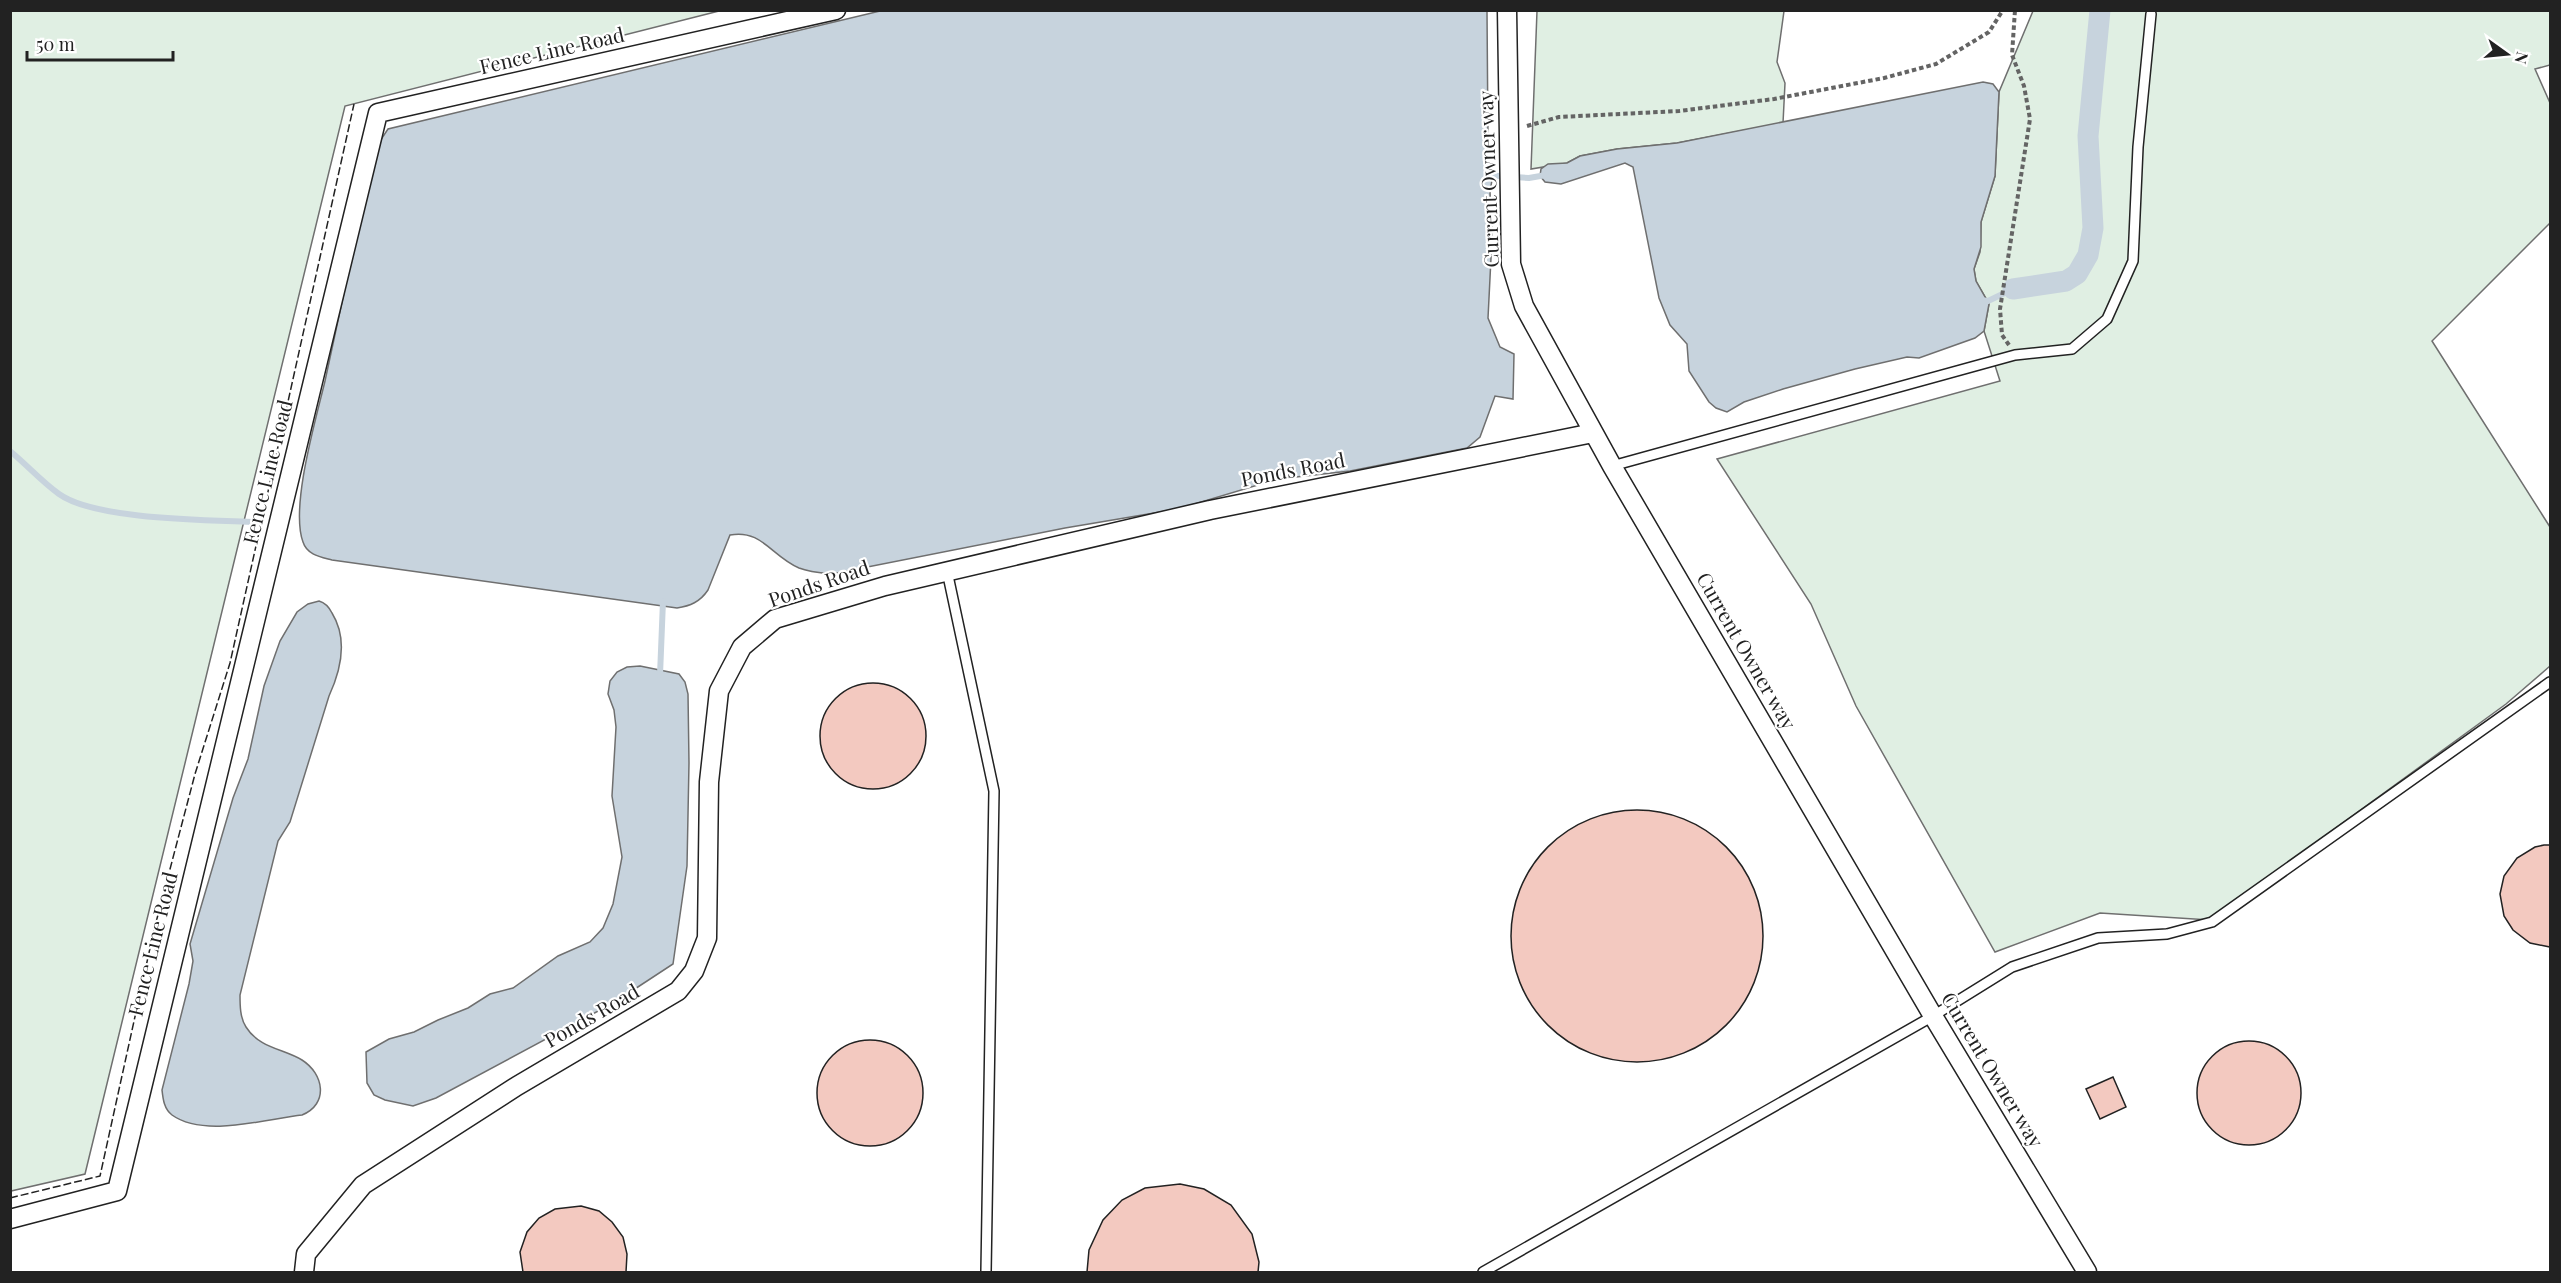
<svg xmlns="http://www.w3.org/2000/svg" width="2561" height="1283" font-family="'Playfair Display',serif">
<rect width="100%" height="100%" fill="#fff"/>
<path fill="#e0efe3" stroke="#6f6f6f" stroke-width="1.5" d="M10 11H719L345 106 85 1174 11 1191Z
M1537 11H1784L1777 62 1785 83 1783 123 1677 143 1617 149 1580 156 1567 163 1531 169Z
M2033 11H2550V65L2535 69 2550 103V223L2432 341 2550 527V666L2506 704 2210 920 2100 913 1995 952 1856 706 1811 604 1717 459 2000 381 1984 331 1989 304 1976 281 1974 269 1980 252 1981 222 1995 176 1999 92Z"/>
<path fill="#c7d3dd" stroke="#6f6f6f" stroke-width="1.5" d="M880 11H1487L1488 141 1490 170 1493 174 1490 192 1492 238 1488 318 1500 347 1514 354 1513 399 1495 396 1480 437 1467 448 1350 471 1278 479 1178 509 1065 528 832 574C821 573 809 572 799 568 771 556 762 529 730 535L708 590C700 602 690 606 677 608L332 560C321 557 307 555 303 542 290 507 316 419 325 381 339 314 354 248 368 181L380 141 388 129Z
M1983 82 1993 84 1999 92 1995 176 1981 222V247L1974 269 1976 281 1989 304 1984 331 1975 338 1919 358 1907 357 1855 369 1783 389 1744 402 1727 412 1716 408 1709 402 1689 371 1687 344 1670 325 1659 298 1633 167 1625 163 1561 184 1545 182 1540 176 1541 169 1548 164 1567 163 1580 156 1617 149 1677 143Z
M319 601C326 603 329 607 332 613 348 639 341 670 329 696L290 822 278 841 240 995C240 1005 240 1018 246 1027 259 1048 284 1049 302 1060 324 1074 329 1104 302 1115 266 1119 204 1138 172 1115 164 1109 163 1099 162 1090L189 984 193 961 190 944 233 798 248 759 264 686 280 641 297 612 308 604Z
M640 666 679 674 685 682 688 694 689 763 687 866 673 964 615 1002 436 1098 413 1106 385 1100 374 1095 367 1083 366 1052 389 1039 414 1032 438 1020 468 1008 490 994 513 988 558 956 590 942 603 928 613 904 622 857 612 796 616 727 614 710 608 694 610 681 617 672 627 667Z"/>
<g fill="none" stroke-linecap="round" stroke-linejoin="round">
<path stroke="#c7d3dd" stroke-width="6" d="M1485 175 1529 178 1546 175
M1980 300 1988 301 2013 289
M10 451C27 465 42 482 59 494 95 520 209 520 255 522
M660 675 663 601"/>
<path stroke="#c7d3dd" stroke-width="21" d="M2013 289 2066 281 2077 274 2088 255 2093 228 2088 136 2100 10"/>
</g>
<path fill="#f3c9c0" stroke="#222" stroke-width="1.5" d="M820 736a53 53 0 1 1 106 0a53 53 0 1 1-106 0Z
M1511 936a126 126 0 1 1 252 0a126 126 0 1 1-252 0Z
M2544 845H2550V947L2530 943 2513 930 2504 916 2500 894 2504 876 2517 858 2535 847Z
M817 1093a53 53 0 1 1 106 0a53 53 0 1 1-106 0Z
M2197 1093a52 52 0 1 1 104 0a52 52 0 1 1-104 0Z
M2113 1077 2126 1107 2100 1119 2086 1089Z
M1180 1184 1204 1189 1231 1205 1252 1234 1259 1262 1258 1272H1087L1089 1250 1103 1220 1122 1200 1145 1188Z
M581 1206 599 1211 612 1222 623 1237 627 1254 626 1272H523L520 1252 527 1232 539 1218 555 1209Z"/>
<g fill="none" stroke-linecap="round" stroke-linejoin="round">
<defs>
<path id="service" d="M1612 466 2015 355 2072 349 2107 319 2133 261 2138 147 2151 14
M947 571 994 791 986 1272
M1483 1272 1933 1016 2012 967 2098 938 2167 934 2212 922 2550 682"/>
<path id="minor" d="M1507 10 1511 264 1524 306 1612 466 1933 1016 2087 1272
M10 1219 117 1191 378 113 836 10
M304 1272 306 1254 363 1185 517 1086 678 991 694 971 707 938 709 782 719 691 742 647 775 619 885 586 1210 510 1593 433"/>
</defs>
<use href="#service" stroke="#222" stroke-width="12"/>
<use href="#minor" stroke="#222" stroke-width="21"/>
<path stroke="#646464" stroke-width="4" stroke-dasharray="4.5 3" stroke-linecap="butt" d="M1527 126 1559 117 1679 111 1774 99 1884 78 1936 64 1989 32 2003 10
M2009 345 2002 335 2000 309 2030 119 2024 86 2012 55 2015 10"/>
<use href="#service" stroke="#fff" stroke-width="9"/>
<use href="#minor" stroke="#fff" stroke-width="18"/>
<path stroke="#222" stroke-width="1.5" stroke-dasharray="8 3" stroke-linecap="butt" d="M10 1198 100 1176 154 930 195 774 230 663 354 104"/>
</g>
<g text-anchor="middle" stroke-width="4.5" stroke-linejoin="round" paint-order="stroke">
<g font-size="20" fill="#222" stroke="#fff">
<text transform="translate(552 51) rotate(-13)" y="7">Fence Line Road</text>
<text transform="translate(1489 179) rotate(-92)" y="7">Current Owner way</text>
<text transform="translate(1293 470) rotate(-11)" y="7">Ponds Road</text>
<text transform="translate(268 472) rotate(-76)" y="7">Fence Line Road</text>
<text transform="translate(819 584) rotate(-19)" y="7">Ponds Road</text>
<text transform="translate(1746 651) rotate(60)" y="7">Current Owner way</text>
<text transform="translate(153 944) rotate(-76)" y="7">Fence Line Road</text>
<text transform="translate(592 1016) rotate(-30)" y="7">Ponds Road</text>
<text transform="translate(1992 1070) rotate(59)" y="7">Current Owner way</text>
</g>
</g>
<rect width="2561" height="1283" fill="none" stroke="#222222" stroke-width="24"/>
<g transform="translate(2507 54) rotate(105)" stroke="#ffffff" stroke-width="4.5" paint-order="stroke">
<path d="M0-4.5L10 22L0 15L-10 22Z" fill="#222222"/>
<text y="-9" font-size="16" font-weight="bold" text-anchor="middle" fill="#222222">N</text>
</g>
<path d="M27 51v9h146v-9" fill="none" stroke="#222222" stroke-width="3"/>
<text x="36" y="51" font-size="18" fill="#222222" stroke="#ffffff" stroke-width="4.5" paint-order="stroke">50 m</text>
</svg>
